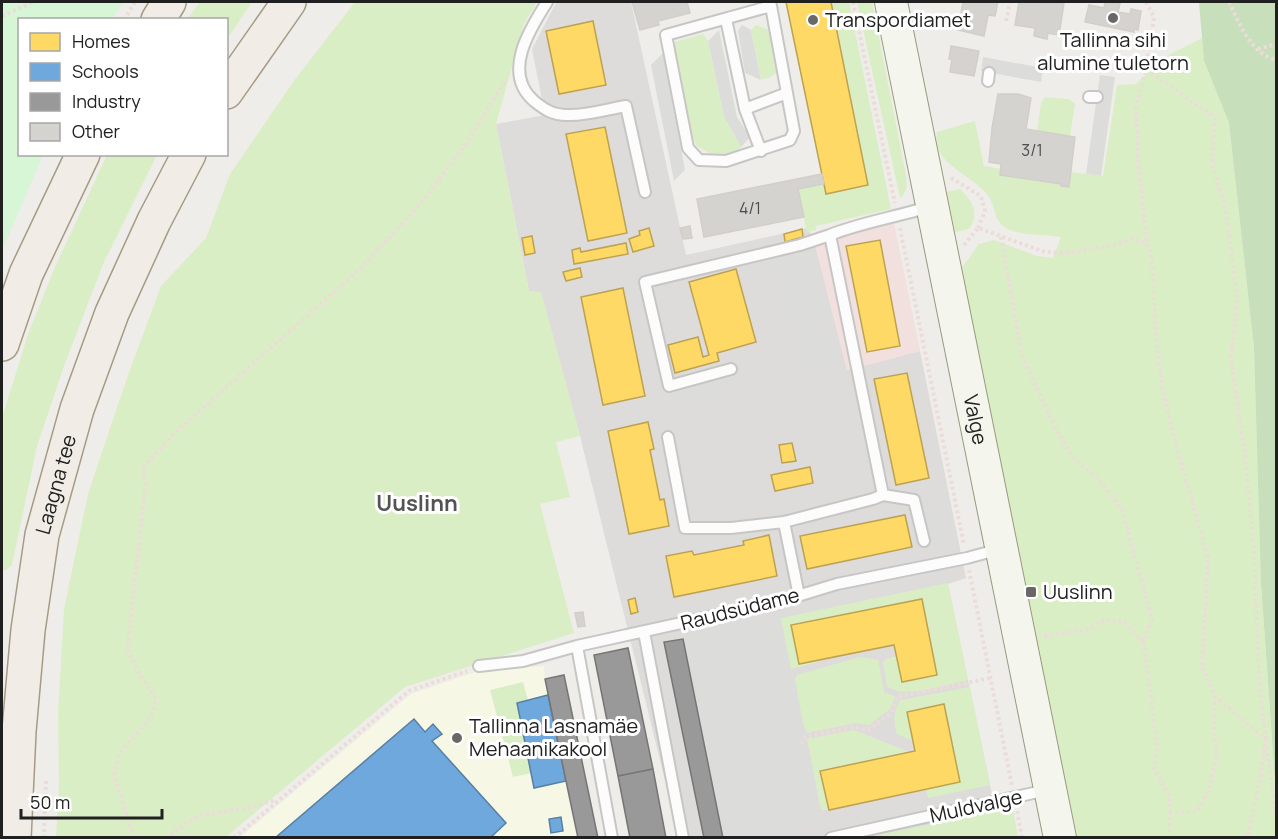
<svg xmlns="http://www.w3.org/2000/svg" width="1278" height="839" font-family="Manrope,sans-serif">
<rect width="100%" height="100%" fill="#eeede9"/>
<path fill="#dddcda" d="M564 2H631L686 255 808 228 814 240 847 370 920 351 966 578 948 584 1001 837H679L580 436 541 293 529 291 496 124 545 115 532 49 556 3Z"/>
<path fill="#f1e0de" d="M894 223 920 351 847 370 814 240Z"/>
<path fill="#f7f7e5" d="M544 666 545 679 578 837 239 838 411 694 478 671Z"/>
<path fill="#dcdcda" d="M742 25 751 30 761 80 745 73 738 31Z
M719 30 737 117 750 137 741 147 724 117 708 41Z
M663 53 685 170 674 181 651 65Z
M983 57 1043 68 1041 82 981 71Z
M1100 75 1115 77 1101 176 1086 174Z
M814 249 822 283 809 287 812 296 824 294 830 322 818 325 819 335 834 333 840 362 796 372 790 343 802 340 799 330 787 332 781 303 793 300 790 290 779 293 771 260Z
M733 377 737 391 665 409 661 395Z
M944 500 953 541 921 548 912 508Z
M781 618 820 821 741 837H726L684 638Z"/>
<path fill="#daeec6" d="M200 2H252L227 39 226 20 187 19Z
M355 2H537L524 24 496 124 529 291 541 292 580 436 556 442 570 497 540 504 574 633 405 687 226 837 56 838 59 786 58 713 64 609 88 494 128 375 161 286 206 238 230 174 296 78Z
M831 2H849L891 209 816 226V230L807 232 798 189 824 184 826 194 868 184Z
M857 2H872L906 175C907 184 908 192 900 198Z
M756 25 769 30 778 68 775 74 769 78 761 79 751 30Z
M702 34 704 35 708 41 724 117 741 147 738 154C722 159 710 155 696 145L690 129 675 55V42Z
M1202 38 1204 61 1229 123 1254 348 1261 583 1276 795V837H1076L1046 702 1022 564 1002 483 960 276 961 269 979 244 994 240 1037 256 1053 258 1061 237C1045 234 1025 236 1010 230 990 221 998 206 986 193 969 173 931 163 937 132L975 121 984 166 1001 169 1000 175 1061 184 1070 172 1103 176 1117 85 1136 84 1163 58Z
M1045 97 1069 99 1075 104 1070 136 1037 131 1041 103Z
M107 155H157L104 262 64 366 37 446 12 565 6 570H2V418L28 334 55 267Z
M960 189C973 202 980 213 969 229L955 232 946 192Z
M948 583 968 680C947 684 904 700 887 686L883 663 886 659 897 656 902 682 937 675 922 599 791 625 818 662 791 669 781 618Z
M860 657 878 660 884 692 895 696 890 709 869 725 856 723 807 733 803 724 795 679 797 675Z
M523 682 528 700 517 703 532 773 513 777 490 690Z
M970 687 990 785 928 798 926 789 960 782 944 704 907 712 913 741 897 734C893 721 893 712 900 700Z
M854 730 909 752 821 771 830 810H821L807 739Z
M1013 808 1018 837H867Z"/>
<path fill="#c8dfbc" d="M1199 2H1276V795L1261 583 1254 348 1229 123 1204 61Z"/>
<path fill="#d6f6d6" d="M2 2H123L112 19 20 20V154L43 155 2 251Z"/>
<path fill="#ffd966" stroke="#bca251" stroke-width="1.5" d="M786 2H831L868 185 826 194Z
M593 21 606 85 559 94 546 31Z
M605 127 627 233 588 241 566 134Z
M649 228 654 246 633 252 629 239 640 235 639 231Z
M802 229 803 237 785 242 784 234Z
M532 236 535 253 525 255 522 238Z
M880 240 900 346 867 352 846 246Z
M626 243 628 254 574 264 572 250 580 248 581 252Z
M580 268 582 277 566 281 563 272Z
M736 269 756 342 717 353 719 361 675 373 668 345 698 337 703 357 709 355 689 282Z
M623 288 645 396 603 405 581 297Z
M907 373 929 478 896 485 874 379Z
M648 422 654 449 650 450 660 500 664 499 669 526 629 534 608 431Z
M792 443 796 461 782 463 779 445Z
M810 467 813 483 775 491 771 475Z
M905 515 912 547 807 569 800 536Z
M769 535 777 576 674 597 666 556 692 551 694 555 744 545 743 541Z
M635 598 638 612 631 614 628 600Z
M922 599 937 675 902 682 894 645 799 664 791 625Z
M944 704 960 782 829 810 820 771 915 751 907 712Z"/>
<path fill="#6fa8dc" stroke="#577fa4" stroke-width="1.5" d="M548 695 566 781 534 788 517 703Z
M414 719 425 732 433 724 442 734 432 741 506 823 490 838H275Z
M561 817 563 831 551 833 549 819Z"/>
<path fill="#999" stroke="#757575" stroke-width="1.5" d="M683 639 723 838H704L664 642Z
M628 648 653 769 618 776 594 655Z
M564 675 598 838H578L566 781 545 679Z
M653 769 666 838H630L618 776Z"/>
<path fill="#d5d3d0" stroke="#d2ceca" stroke-width="1.5" d="M632 2H687L690 13 658 21 659 25 640 30Z
M963 2H998L995 16 988 15 984 36 958 30Z
M1019 2 1064 3 1059 35 1048 33 1047 39 1034 36 1035 28 1015 25Z
M1105 2 1120 4 1118 12 1130 14 1131 9 1141 11 1138 30 1134 29V32L1085 22 1089 5 1104 8Z
M951 46 979 51 974 76 950 72 952 59H949Z
M998 94H1018L1031 98 1026 129 1075 137 1069 187 1061 186V184L1000 175 1001 164 989 162 992 128Z
M822 174 824 184 798 189 804 217 704 237 697 199Z
M690 226 692 238 683 239 680 228Z
M583 612 585 626 578 627 575 613Z"/>
<g fill="none" stroke-linecap="round" stroke-linejoin="round">
<defs>
<path id="lane" d="M547 2C529 30 502 73 534 101 545 110 553 115 567 115 586 116 608 109 626 106L645 192
M770 2 771 6 794 131 790 140 726 161 699 160 688 148 666 35 771 6
M726 19 745 109 761 151
M988 81 989 73
M1089 97H1097
M745 109 787 93
M731 369 669 386 645 282 800 245 830 235
M668 437 685 528H731L784 522
M883 495 914 500 924 541
M799 596 784 522 873 499 883 495 830 235C862 222 898 217 931 206
M644 632 683 838
M577 646 612 838
M479 666 523 661 577 646 781 601 837 584 967 558 1000 549
M831 838 1047 790"/>
<g id="secondary">
<path id="s1" d="M891 2 1060 838"/>
</g>
<g id="primary">
<path d="M158 20 169 2"/>
<path d="M226 92 289 2"/>
<path d="M2 344 26 274 83 154"/>
<path id="s2" d="M14 838 19 731 28 630 42 535 77 409 112 313 154 221 189 154"/>
</g>
</defs>
<use href="#lane" stroke="#c7c6c5" stroke-width="14"/>
<use href="#secondary" stroke="#97997f" stroke-width="34"/>
<use href="#primary" stroke="#a59b85" stroke-width="36"/>
<path stroke="#ecdcd9" stroke-width="4" stroke-dasharray="3 3" stroke-linecap="butt" d="M853 2 895 203
M1146 2 1154 17 1146 69 1136 108 1138 160 1147 243
M1229 2C1239 23 1251 54 1276 60
M2 16 34 2
M124 20 135 2
M1006 21 1010 2
M1258 49 1276 44
M1146 69 1215 118 1212 163 1226 211 1237 300 1231 361 1245 453 1254 552 1260 695 1266 739
M951 178 981 196 985 211 978 228
M900 228 964 545
M1001 237 1022 356 1055 427 1073 458 1097 478 1122 509 1152 620 1144 642 1157 749 1154 769 1170 797V813
M964 245 978 228 1045 252 1069 253 1114 245 1133 239 1147 243 1152 259 1156 339 1162 387 1173 434 1208 557 1202 666 1215 696 1266 740 1259 786 1247 838
M969 570 1012 786
M1044 636 1089 629 1105 619 1123 622 1144 642
M801 744 805 737 852 727 868 730 891 713 897 697 991 678
M1267 747 1276 818
M1017 811 1022 838
M44 838 46 781
M134 838 114 775 120 752 152 716 156 699 140 675 127 649 145 492 144 466 176 432 360 269 416 209 466 144 506 80
M165 838 198 816 252 807 276 800
M234 838 409 691 467 671
M1169 838 1170 813 1196 812 1208 792 1217 756 1214 730 1215 696"/>
<use href="#lane" stroke="#fcfcfc" stroke-width="10"/>
<use href="#secondary" stroke="#f4f5ec" stroke-width="32"/>
<use href="#primary" stroke="#f1ede6" stroke-width="33"/>
</g>
<g fill="#686866" stroke="#fff" stroke-width="2">
<circle cx="1113" cy="18" r="6"/>
<circle cx="813" cy="20" r="6"/>
<rect x="1025" y="586" width="12" height="12" rx="3"/>
<circle cx="457" cy="738" r="6"/>
</g>
<g text-anchor="middle" stroke-width="6" stroke-linejoin="round" paint-order="stroke">
<g font-size="16" fill="#4d4d4c">
<text x="1032" y="156">3/1</text>
<text x="750" y="214">4/1</text>
</g>
<g font-size="20" fill="#202020" stroke="#fff" text-anchor="start">
<text x="825" y="27">Transpordiamet</text>
<text x="1113" y="47" text-anchor="middle">Tallinna sihi<tspan x="1113" dy="23">alumine tuletorn</tspan></text>
<text x="1043" y="599">Uuslinn</text>
<text x="469" y="733">Tallinna Lasnamäe<tspan x="469" dy="23">Mehaanikakool</tspan></text>
</g>
<g font-size="20" fill="#202020" stroke="#fff">
<text dy="7" stroke="none"><textPath href="#s1" startOffset="426">Valge</textPath></text>
<text dy="7" stroke="none"><textPath href="#s2" startOffset="357">Laagna tee</textPath></text>
<text transform="translate(740 609) rotate(-14)" y="7">Raudsüdame</text>
<text transform="translate(976 806) rotate(-12)" y="7">Muldvalge</text>
</g>
<g font-size="22" font-weight="bold" fill="#535353" stroke="#fff">
<text x="417" y="511">Uuslinn</text>
</g>
</g>
<rect width="1278" height="839" fill="none" stroke="#202020" stroke-width="6"/>
<rect x="18" y="18" width="210" height="138" fill="#ffffff" stroke="#a6a6a6" stroke-width="1.5"/>
<rect x="30" y="33" width="30" height="18" fill="#ffd966" stroke="#a6a6a6" stroke-width="1.5"/>
<text x="72" y="48" font-size="18" fill="#202020">Homes</text>
<rect x="30" y="63" width="30" height="18" fill="#6fa8dc" stroke="#a6a6a6" stroke-width="1.5"/>
<text x="72" y="78" font-size="18" fill="#202020">Schools</text>
<rect x="30" y="93" width="30" height="18" fill="#999999" stroke="#a6a6a6" stroke-width="1.5"/>
<text x="72" y="108" font-size="18" fill="#202020">Industry</text>
<rect x="30" y="123" width="30" height="18" fill="#d5d3d0" stroke="#a6a6a6" stroke-width="1.5"/>
<text x="72" y="138" font-size="18" fill="#202020">Other</text>
<path d="M21 809v9h141v-9" fill="none" stroke="#202020" stroke-width="3"/>
<text x="30" y="809" font-size="18" fill="#202020" stroke="#ffffff" stroke-width="4.5" paint-order="stroke">50 m</text>
</svg>
